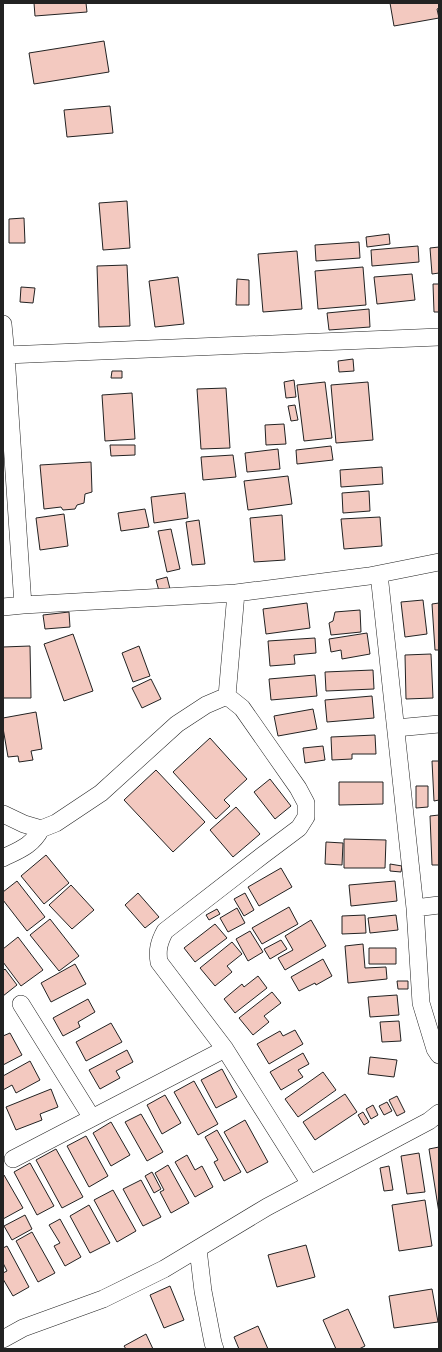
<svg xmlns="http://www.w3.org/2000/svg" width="442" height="1352" font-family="'Roboto Condensed',sans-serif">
<rect width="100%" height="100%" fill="#fff"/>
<path fill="#f3c9c0" stroke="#222" d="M34 3H86L87 12 35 16Z
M390 3H439V8L437 9 439 18 394 26Z
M104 41 109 72 34 84 29 53Z
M110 106 113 133 67 137 64 110Z
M127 201 130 248 103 250 99 203Z
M24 218 25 243H9V219Z
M389 234 390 244 367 247 366 237Z
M359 242 360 258 316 261 315 245Z
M418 246 419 262 372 266 371 250Z
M439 247V273L432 274 430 248Z
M297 251 302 309 263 312 258 254Z
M127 265 130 326 99 327 97 266Z
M363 267 366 305 318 309 315 271Z
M412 274 415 300 377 304 374 277Z
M178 277 184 324 155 327 149 281Z
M237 279 249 280V305H236Z
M433 284H439V312H434Z
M21 287 35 288 33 303 20 302Z
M369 309 370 327 329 330 327 313Z
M353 359 354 371 339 372 338 361Z
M112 371H122V378H111Z
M294 380 296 397 286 398 284 382Z
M325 382 332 438 304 441 297 385Z
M368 382 373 440 336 443 331 385Z
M226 388 230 448 201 449 197 389Z
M132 393 135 439 105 441 102 395Z
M295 405 298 420 291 421 288 406Z
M284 424 286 444 266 445 265 425Z
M110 445H135V455L111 456Z
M331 446 333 460 297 464 296 450Z
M278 449 280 469 247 472 245 453Z
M233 455 236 477 203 480 201 457Z
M91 462 92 492 85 494 84 503 77 505 75 509 63 510 61 507 44 509 40 465Z
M382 467 383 484 341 487 340 470Z
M288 476 292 504 248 510 244 481Z
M369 491 370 511 343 513 342 493Z
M185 493 188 518 154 523 151 497Z
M145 509 149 527 121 531 118 513Z
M64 514 68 546 40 550 36 518Z
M282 515 285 560 254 562 250 518Z
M380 517 382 546 344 549 341 519Z
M199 520 205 564 192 565 186 522Z
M171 529 180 569 167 572 158 531Z
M167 577 170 589 159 591 156 580Z
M423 600 427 634 405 637 401 602Z
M307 603 310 628 266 634 263 609Z
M439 603V650H435L432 604Z
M360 610 361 632 331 635 329 623 333 621 335 612Z
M69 612 70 627 45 629 43 615Z
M367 633 370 654 342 659 341 650 331 652 329 639Z
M73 634 93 691 64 701 44 644Z
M315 638 316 653 294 655 295 664 270 666 268 641Z
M30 646 31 698H3V647Z
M139 646 150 676 133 682 122 653Z
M431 654 433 698 406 699 405 655Z
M373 670 374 689 326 691 325 672Z
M315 675 317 696 271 700 269 679Z
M151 679 161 699 142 708 132 688Z
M372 696 374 718 327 722 325 700Z
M313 709 317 729 278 736 274 716Z
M36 712 42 749 31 751 33 760 19 762 18 756 8 757 3 728V718Z
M375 735 376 754H352V759L332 760 331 737Z
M210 738 247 779 224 800 230 806 216 819 173 772Z
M323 746 325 760 305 763 303 748Z
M432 761H439V800L434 801Z
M156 770 205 822 173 852 124 800Z
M270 779 291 806 275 819 254 792Z
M339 782H383V804L339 805Z
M416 786H428V807L416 808Z
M236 807 260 834 233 857 210 830Z
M439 815V865H432L430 816Z
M344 839 386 840 385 868H344Z
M326 842 343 843 342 865 325 864Z
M46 855 69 883 44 904 21 876Z
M390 864 402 866 401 872 390 871Z
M281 868 292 887 259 906 248 887Z
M17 881 45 917 27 931 3 900V892Z
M395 881 397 901 351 906 349 885Z
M71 885 94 910 72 929 49 905Z
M138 893 159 917 145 928 125 905Z
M245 893 254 910 244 916 234 899Z
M289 907 298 924 262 944 252 928Z
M237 908 245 923 228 932 220 918Z
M217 909 220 914 209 920 206 915Z
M365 915 366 933 342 934V916Z
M396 915 398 930 370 933 368 918Z
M50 919 79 956 59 971 30 935Z
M311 920 326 946 285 970 278 958 293 950 285 936Z
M215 924 227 938 195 962 184 948Z
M250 931 263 952 248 961 236 939Z
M18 937 43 970 21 986 3 962V949Z
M281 940 287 949 270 959 264 949Z
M232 942 242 954 227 966 232 972 215 986 200 968Z
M363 944 365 968 386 967 387 979 348 983 345 946Z
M369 948H396V964H369Z
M323 959 332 976 316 985 315 983 299 991 291 977Z
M75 964 86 984 51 1002 41 983Z
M5 969 17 985 3 996V971Z
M258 976 267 988 235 1013 224 999 242 984 244 987Z
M397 981H408V989H398Z
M272 992 281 1003 264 1016 269 1022 253 1035 239 1018Z
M397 995 399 1015 370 1017 368 997Z
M88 999 95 1012 78 1022 80 1027 63 1036 53 1018Z
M399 1021 401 1041 382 1042 380 1022Z
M111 1023 122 1042 86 1061 76 1042Z
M295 1030 303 1044 269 1064 257 1044 280 1031 283 1036Z
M10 1033 22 1055 3 1065V1036Z
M127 1050 133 1062 116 1071 120 1078 100 1089 89 1070Z
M303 1053 309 1064 298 1070 303 1077 281 1090 270 1072Z
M370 1057 397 1060 394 1077 368 1074Z
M30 1061 40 1080 16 1093 12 1085 3 1090V1076Z
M222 1069 237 1097 216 1108 201 1080Z
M323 1072 336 1090 298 1117 285 1099Z
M194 1081 218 1124 198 1135 174 1092Z
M51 1089 58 1107 40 1114 42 1120 16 1130 6 1107Z
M345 1094 357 1112 315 1140 303 1122Z
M165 1095 181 1123 162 1134 147 1105Z
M397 1096 405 1112 397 1116 389 1100Z
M387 1102 392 1111 384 1115 379 1106Z
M373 1105 378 1115 371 1119 366 1109Z
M363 1112 369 1122 364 1125 358 1115Z
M141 1114 163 1152 147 1161 125 1122Z
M245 1120 268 1162 247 1173 224 1132Z
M111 1122 130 1155 111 1166 93 1133Z
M217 1130 241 1172 224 1181 214 1162 218 1160 205 1137Z
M86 1136 108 1176 89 1187 67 1146Z
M439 1147V1213L429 1149Z
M56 1149 83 1197 62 1208 36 1160Z
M419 1153 425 1192 407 1194 401 1156Z
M187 1155 195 1170 202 1166 213 1187 195 1197 175 1162Z
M30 1163 54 1206 37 1215 14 1172Z
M168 1165 189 1203 171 1213 160 1192 164 1190 155 1173Z
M389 1166 393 1190 384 1191 380 1168Z
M152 1172 161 1189 154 1193 145 1176Z
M3 1175H4L23 1208 3 1219Z
M141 1180 161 1217 143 1226 123 1189Z
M113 1190 136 1231 117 1242 94 1200Z
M425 1200 432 1246 399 1251 392 1205Z
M89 1205 110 1243 90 1253 70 1216Z
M25 1215 32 1229 12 1240 4 1226Z
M60 1219 81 1257 65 1266 54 1246 60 1243 49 1225Z
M32 1232 55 1273 38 1282 16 1241Z
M306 1245 315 1277 277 1287 268 1255Z
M7 1246 29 1287 13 1296 3 1279V1273L7 1271 3 1263V1248Z
M170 1286 184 1320 164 1328 150 1295Z
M432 1289 438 1322 394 1328 389 1296Z
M348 1309 365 1346 359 1349H336L323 1320Z
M258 1326 268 1349H239L234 1337Z
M146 1334 153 1349H126L124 1346Z"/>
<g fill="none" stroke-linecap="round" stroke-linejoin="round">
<defs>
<path id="minor" d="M3 324 6 355 23 605 236 593 369 576 439 562
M6 355 439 337
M379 574 415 908 421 1003 435 1049 439 1055
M3 607 23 605
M227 696 242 708 298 788 306 803V817L299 828 263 855 165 931C159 942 157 950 159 962L225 1049 310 1184
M227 696 236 593
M396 728 439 724
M3 814 24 824 41 829 56 823 101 793 177 724 206 705 227 696
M3 858C19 850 32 846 41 829
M415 908 439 905
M21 1004 92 1118
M13 1159 225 1049
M198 1249 203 1291 213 1343 215 1349
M3 1339 23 1328 103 1299 164 1269 267 1207 429 1121 439 1113"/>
</defs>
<use href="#minor" stroke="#222" stroke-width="18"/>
<use href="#minor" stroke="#fff" stroke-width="17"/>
</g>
<rect width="442" height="1352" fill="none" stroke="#222222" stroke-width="8"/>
</svg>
